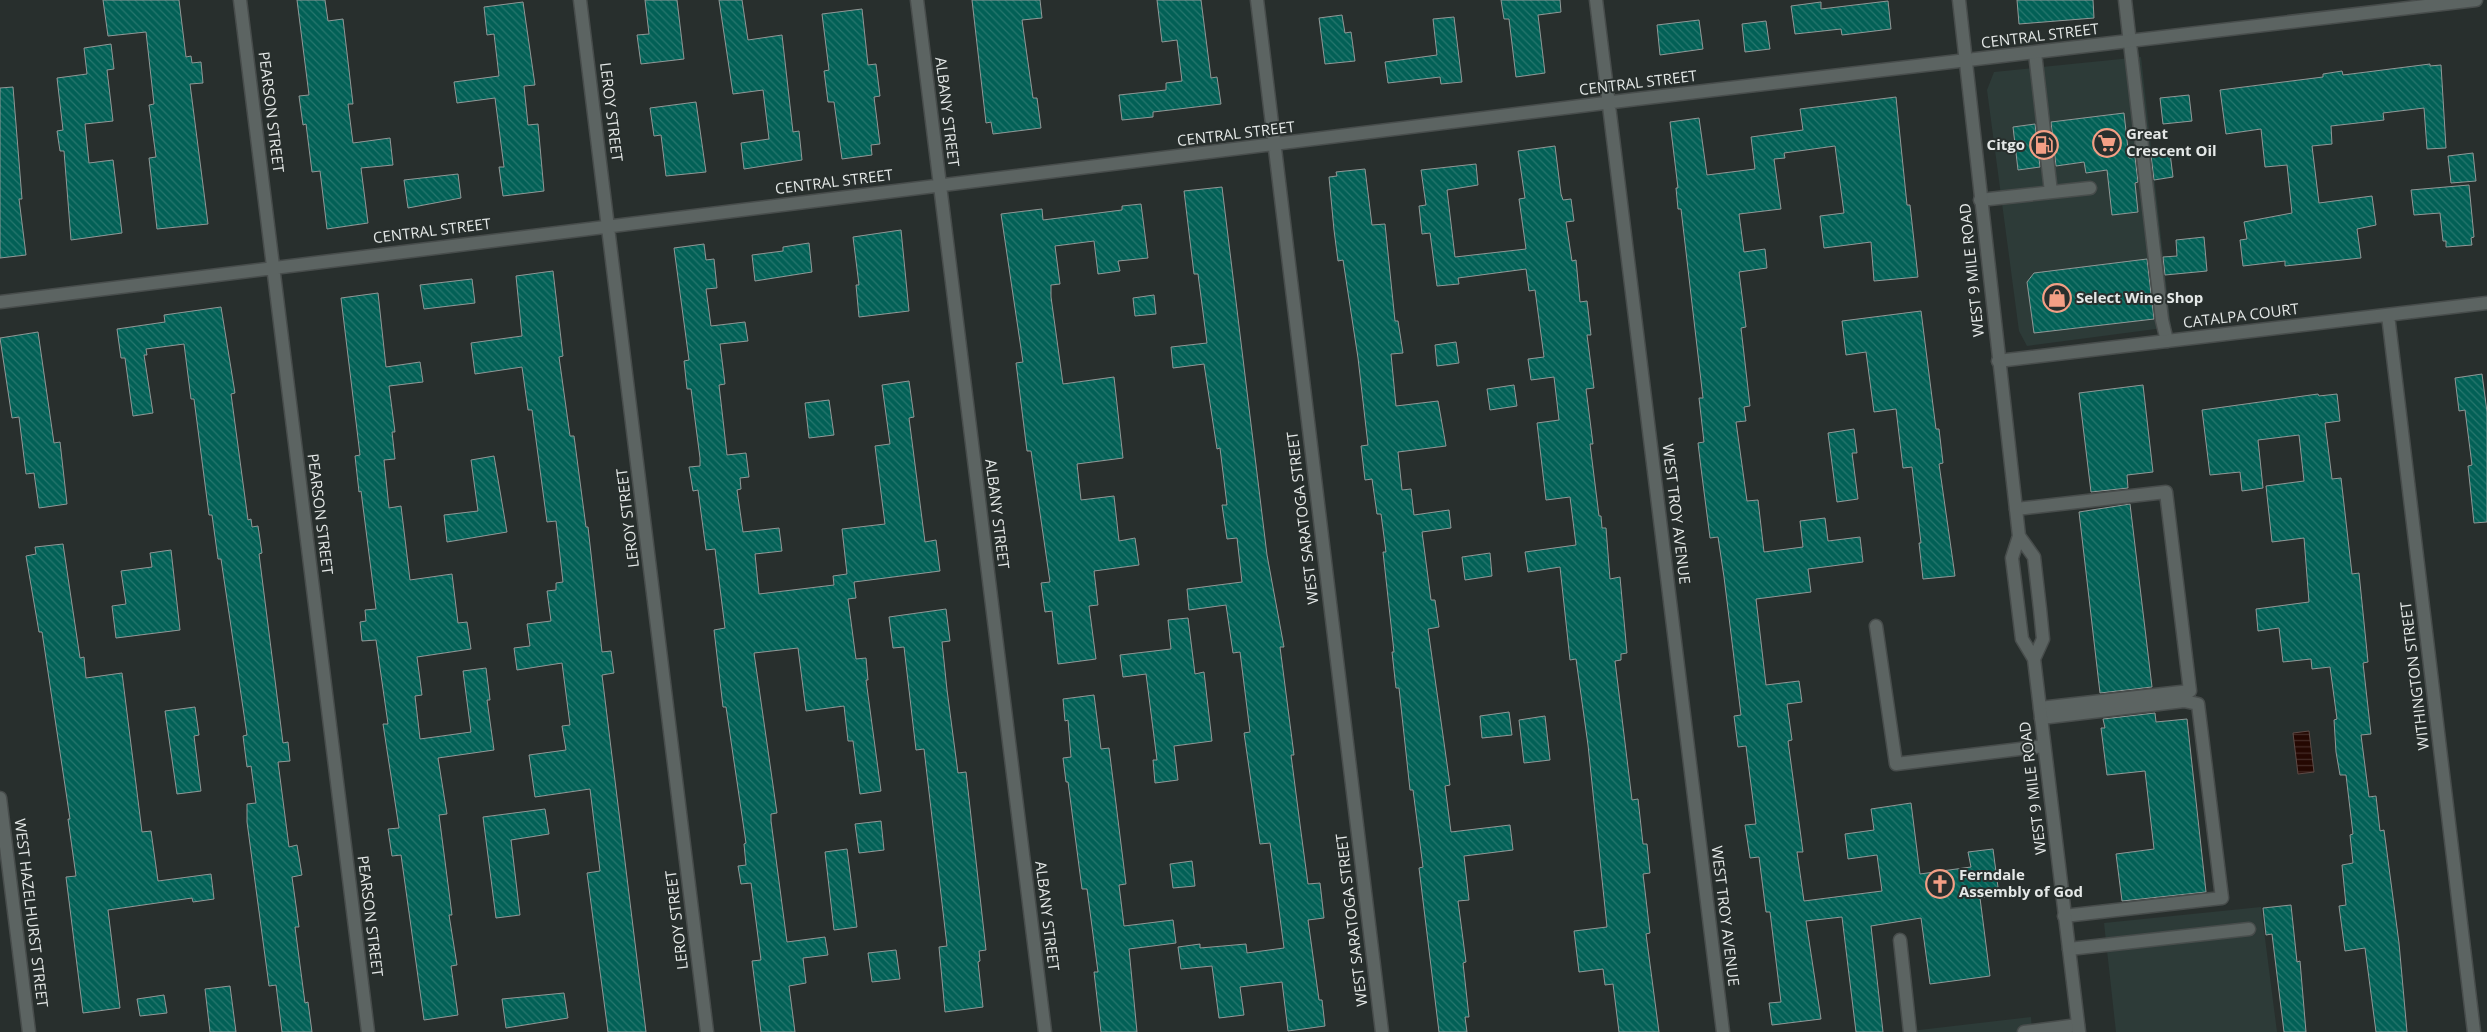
<svg xmlns="http://www.w3.org/2000/svg" width="2487" height="1032" font-family="'Open Sans',sans-serif">
<defs>
<pattern id="water-rules" width="6" height="5" patternUnits="userSpaceOnUse" patternTransform="scale(1.25)"><rect width="6" height="5" fill="#250802"/><path d="M0 2.5h6" fill="none" stroke="#442c27"/></pattern>
<pattern id="building-back-hatch" width="6" height="6" patternUnits="userSpaceOnUse" patternTransform="scale(1.25)"><rect width="6" height="6" fill="#026056"/><path d="M-1 5l2 2M0 0l6 6M5-1l2 2" fill="none" stroke="#27776e"/></pattern>
</defs>
<rect width="100%" height="100%" fill="#282f2d"/>
<path fill="#2d3b38" d="M2141 57 2171 327 2027 346 2019 331 1987 90 1994 72Z
M2261 907 2277 1032H2116L2104 923Z
M2031 1017 2032 1032H1902Z"/>
<path fill="url(#water-rules)" stroke="#5e4b47" d="M2309 731 2314 772 2298 774 2293 733Z"/>
<path fill="url(#building-back-hatch)" stroke="#919897" d="M103 0H179L186 57 191 56 192 63 201 62 203 83 190 84 208 224 157 229 149 158 156 157 149 105 154 104 146 32 108 36Z
M297 0H325L328 21 343 19 353 104H348L353 143 390 138 393 165 361 168 368 223 327 229 320 171 312 172 306 124 303 125 299 96 309 95Z
M645 0H677L684 59 641 64 637 35 649 34Z
M719 0H742L748 40 782 35 793 132 799 131 802 160 744 169 741 143 769 139 763 90 733 94Z
M972 0H1040L1042 18 1022 20 1033 98H1037L1041 128 993 134 991 122 986 123Z
M1157 0H1201L1211 78 1217 77 1221 104 1153 112V117L1122 120 1119 95 1166 90V83L1182 81 1177 40 1162 42Z
M1501 0H1560L1561 12 1538 15 1545 73 1516 77 1509 19H1504Z
M2017 0H2093L2094 18 2019 24Z
M1888 1 1891 29 1842 35 1841 29 1795 34 1791 6 1821 2V9Z
M523 2 535 85 524 86 528 125 538 124 544 191 503 196 499 167H504L495 98 457 103 454 82 499 76 494 34 487 35 484 7Z
M862 9 868 65 876 64 880 96 874 97 880 144 871 145 872 155 842 159 834 102H828L824 71 829 70 822 14Z
M1342 15 1345 33 1351 32 1355 61 1325 64 1319 18Z
M1454 17 1462 82 1441 84 1440 77 1388 83 1385 62 1437 55 1433 19Z
M1699 20 1703 49 1660 55 1657 25Z
M1766 21 1770 49 1745 52 1742 24Z
M111 44 114 69 107 70 113 121 85 124 89 163 113 160 122 233 71 240 64 151H60L57 131 63 130 57 78 87 74 84 48Z
M2430 64V66L2441 65 2446 148 2427 149 2424 108 2383 113 2384 120 2331 126 2332 144 2312 146 2319 203 2372 196 2376 225 2357 229 2361 258 2285 266V261L2243 266 2240 240 2247 239 2244 222 2292 213 2287 165 2265 167 2261 129 2226 134 2220 90 2323 77V74L2342 71 2343 75Z
M13 87 22 199H19L26 255 0 258V88Z
M2189 95 2192 121 2163 124 2160 98Z
M1896 97 1907 205H1910L1918 277 1874 281 1871 242 1824 248 1820 216 1844 213 1835 146 1784 153 1785 158 1774 159 1781 209 1739 214 1744 252 1765 249 1767 268 1739 272 1746 327 1741 328 1750 406 1744 407 1746 421 1736 422 1747 501 1758 500 1764 552 1803 547 1800 521 1825 518 1828 541 1860 537 1863 562 1808 569 1811 592 1756 599 1766 685 1799 681 1802 702 1787 704 1792 740 1788 741 1803 852H1797L1804 901 1882 891 1877 855 1848 859 1845 834 1874 830 1871 809 1911 803 1920 874 1971 867 1968 852 1993 849 1999 895 1980 898 1990 976 1930 984 1921 918 1871 926 1883 1032H1856L1842 917 1806 921 1821 1019 1772 1025 1769 1003 1781 1002 1770 912H1766L1759 857 1750 858 1745 825 1756 824 1746 746 1738 747 1734 716 1741 715 1724 577 1718 537 1710 538 1701 468 1698 443 1704 442 1699 398H1703L1681 209H1678L1676 188H1678L1670 122 1699 118 1707 175 1755 169 1751 137 1803 130 1800 109Z
M696 102 706 172 666 176 661 135 654 136 650 108Z
M2124 113 2129 158 2135 157 2138 182 2135 183 2138 212 2112 215 2107 170 2086 173 2084 162 2056 166 2051 122Z
M2035 124 2040 167 2018 170 2013 127Z
M1555 146 1561 194 1563 200 1571 199 1574 221 1566 222 1572 261 1576 260 1580 302 1587 301 1591 335H1587L1594 388 1586 389 1593 444H1590L1599 516H1601L1602 528H1606L1610 579 1620 577 1622 599 1627 653 1621 654V660L1615 661 1632 800 1638 799 1643 844H1647L1650 873 1643 874 1650 933 1646 934 1659 1032H1619L1613 984 1605 985 1603 969 1579 972 1574 931 1607 927 1588 745 1576 659 1570 660 1560 567 1528 572 1525 552 1576 545 1570 497 1546 500 1537 423 1559 420 1554 377 1531 380 1528 359 1544 357 1535 290 1529 291 1526 269 1458 278 1459 284 1437 286 1430 233 1422 234 1419 206 1426 205 1421 170 1476 164 1478 185 1447 190 1455 257 1526 249 1519 199 1525 198 1518 151Z
M2170 153 2173 177 2154 180 2151 155Z
M2473 153 2476 181 2451 183 2448 156Z
M1365 169 1372 225 1385 224 1395 321H1398L1403 353 1391 354 1396 406 1438 401 1446 446 1398 452 1402 490 1411 489 1414 515 1449 510 1451 528 1422 532 1431 600H1435L1439 627 1428 629 1450 785 1445 786 1451 832 1510 825 1513 850 1464 856 1469 900 1458 901 1466 962 1463 963 1469 1017H1465L1467 1032H1439L1419 868 1423 867 1413 790H1410L1399 688H1396L1392 652H1394L1383 552H1386L1381 514H1377L1372 479 1365 480 1361 446 1368 445 1358 358 1343 260 1338 261 1334 230 1329 177 1337 176 1336 172Z
M458 174 461 198 408 208 404 180Z
M2469 185 2474 237 2471 238 2472 245 2446 247V241H2443L2440 213 2414 215 2411 190Z
M1222 187 1267 555 1284 647H1280L1294 755H1291L1301 832 1308 884 1320 883 1324 918 1308 920 1319 1000H1322L1325 1026 1288 1031 1282 982 1240 987 1244 1015 1219 1018 1212 966 1181 969 1178 947 1200 944V948L1246 944 1247 953 1284 948 1270 843 1260 844 1244 733 1250 732 1240 652 1233 653 1226 605 1189 610 1187 589 1242 582 1237 538 1227 539 1222 505H1227L1220 448 1217 449 1204 364 1173 368 1171 347 1207 343 1198 274H1194L1184 191Z
M1141 204 1148 258 1118 261 1120 271 1098 274 1094 241 1055 246 1060 284 1051 285V297L1063 384 1114 377 1123 458 1077 464 1081 500 1114 496 1119 541 1135 538 1139 565 1094 571 1098 605 1089 606 1096 659 1058 664 1052 611 1045 612 1041 583 1050 582 1031 451H1027L1016 363 1023 362 1001 214 1042 209 1043 220 1122 210V206Z
M901 230 909 311 859 317 856 285H859L853 237Z
M2204 237 2207 271 2165 275 2163 257 2177 256 2176 240Z
M809 243 812 272 755 281 752 255 783 251V247Z
M704 244 706 260 714 259 717 288 706 289 711 326 745 322 748 341 720 344 725 384 719 385 727 455 746 453 749 477 740 478 741 489 737 490 743 532 779 528 782 551 755 554 759 594 834 585 833 576 847 574 842 529 885 524 875 446 890 444 882 385 909 381 914 417 909 418 925 542 936 540 940 571 854 582 856 598 848 599 856 659 866 658 868 680H866L881 791 860 794 853 741H848L844 706 806 711 798 648 754 653 777 813 771 814V821L787 942 825 937 828 955 803 958 806 983 789 986 795 1032H761L752 961 761 960 751 883 741 884 738 866 746 865 744 844 746 843 726 707H723L714 630 725 628 715 549 706 550 698 490 693 491 689 467 700 466V458L691 389H687L684 361 689 360 674 248Z
M2147 259 2154 319 2034 333 2027 282 2034 273Z
M553 271 563 356 559 357 570 436H574L586 527H588L602 652 611 651 614 673 602 675 646 1032H608L587 873 600 871 590 789 535 797 529 755 566 750 562 726 570 725 562 663 517 670 514 648 530 646 527 624 551 621 547 591 556 590V583L563 582 556 521 547 522 532 410H528L522 367 475 374 471 343 522 336 516 276Z
M472 279 475 303 424 309 420 285Z
M378 293 386 367 420 362 423 382 389 386 395 432H392L395 459 384 460 389 508 401 506 410 580 452 574 458 623 467 622 471 649 417 657 422 695 415 696 420 739 471 732 463 671 486 668 490 700H487L494 750 438 758 447 814 439 815 452 915H449L457 965 451 966 458 1015 424 1020 401 855 392 856 388 829 399 828 383 724H388L376 640 362 641 360 622 366 621 365 610 376 609 361 491 359 492 355 456 360 455 341 298Z
M1154 295 1156 314 1135 316 1133 298Z
M221 307 235 393 231 394 248 520 251 519 252 527 258 526 262 553 259 554 283 743 288 742 290 761 278 762 289 847 297 845 302 875 292 877 299 927H295L305 1003 308 1002 312 1032H282L276 985 269 986 247 822V804L256 803 251 766 247 767 243 736 247 735 221 559H218L212 515H209L194 399H191L184 344 146 349 147 355H144L153 413 133 416 125 358H121L117 329 165 322 164 315Z
M1921 311 1936 429H1939L1943 463 1939 464 1955 576 1923 579 1919 543H1921L1912 467 1903 468 1896 409 1874 412 1866 352 1846 355 1842 321Z
M38 332 54 443 60 442 67 504 39 508 34 473 26 474 19 417 12 418 0 338Z
M1456 342 1459 363 1437 366 1435 345Z
M2482 374 2487 412V522L2474 523 2468 466 2472 465 2465 410 2459 411 2455 378Z
M1514 385 1517 406 1490 410 1487 389Z
M2143 385 2153 472 2127 475 2128 488 2091 492 2079 393Z
M2318 394 2319 396 2337 394 2340 421 2325 423 2332 479 2341 478 2352 574 2359 573 2368 662 2363 663 2371 734 2361 735 2369 797 2376 796 2380 831 2384 830 2399 943 2407 1032H2376L2365 948 2345 951 2339 906 2346 905 2342 865 2353 863 2350 835 2353 834 2346 775H2340L2336 752 2334 720 2337 719 2330 667 2312 669 2311 659 2283 662 2279 628 2258 631 2256 609 2309 602 2304 538 2272 542 2266 486 2304 481 2299 435 2258 440 2263 488 2242 491 2240 472 2210 475 2202 410Z
M829 400 834 435 809 438 805 403Z
M1854 429 1857 453H1852L1858 499 1837 502 1828 433Z
M494 456 507 532 447 542 444 515 478 511 471 460Z
M2130 504 2152 687 2100 693 2079 512Z
M63 544 80 658 84 657 86 678 122 673 142 832 151 831 158 881 211 874 214 899 193 902 192 898 108 910 120 1008 83 1013 66 877 76 876 68 819H70L42 632H39L26 556 36 554 35 547Z
M171 550 180 630 116 638 112 606 126 604 121 571 152 567 150 553Z
M1490 553 1492 576 1465 580 1462 557Z
M946 609 950 641 942 642 947 690 958 773 966 772 986 950 979 951 980 961 978 962 983 1007 945 1012 939 947 947 946 924 749 916 750 904 647 893 648 889 617Z
M1188 618 1195 674 1204 672 1212 741 1174 746 1178 780 1155 783 1153 760H1157L1146 674 1123 677 1120 655 1171 649 1168 620Z
M1094 695 1101 749 1109 748 1126 884 1119 885 1124 926 1173 920 1176 943 1129 949 1137 1032H1101L1094 972H1098L1087 889H1082L1068 782H1066L1063 758 1071 757 1068 720 1065 721 1063 699Z
M195 707 199 735 194 736 201 791 177 794 165 711Z
M1509 712 1512 735 1482 738 1480 716Z
M2155 713 2156 722 2187 719 2206 892 2122 901 2116 854 2154 849 2145 771 2107 775 2101 728H2105L2103 719Z
M1545 716 1550 760 1524 763 1519 720Z
M545 809 549 834 511 840 520 915 496 918 483 817Z
M881 821 884 850 859 853 855 824Z
M847 849 857 927 834 930 825 852Z
M1192 861 1195 886 1173 888 1170 864Z
M2291 905 2297 962 2300 961 2306 1032H2284L2272 934 2266 935 2263 908Z
M896 950 900 979 872 982 868 953Z
M230 986 236 1032H210L205 989Z
M564 993 568 1018 506 1028 502 999Z
M164 995 167 1013 140 1016 137 999Z"/>
<g fill="none" stroke-linecap="round" stroke-linejoin="round">
<defs>
<path id="lane" d="M2125 0 2162 320 2167 341
M2035 53 2051 192
M1980 200 2090 188
M2016 509 2166 492 2190 691 2040 708
M1876 626 1896 764 2044 746
M2041 718 2184 701 2198 704 2222 898 2064 916
M1900 940 1910 1032
M2069 949 2249 929
M2024 1032 2078 1025"/>
<path id="street" d="M240 0 368 1032
M580 0 707 1032
M917 0 1045 1032
M1257 0 1382 1032
M1596 0 1723 1032
M0 302 1637 99 2476 0
M2388 315 2474 1032
M1998 361 2487 303
M0 798 29 1032"/>
<path id="secondary" d="M1959 0 2019 536 2012 558 2022 639 2034 659 2079 1032
M2019 536 2034 557 2040 609 2043 639 2034 659"/>
</defs>
<use href="#lane" stroke="#484d4c" stroke-width="15"/>
<use href="#street" stroke="#484d4c" stroke-width="15"/>
<use href="#secondary" stroke="#484d4c" stroke-width="15"/>
<use href="#lane" stroke="#5c6462" stroke-width="12"/>
<use href="#street" stroke="#5c6462" stroke-width="12"/>
<use href="#secondary" stroke="#5c6462" stroke-width="12"/>
</g>
<defs>
<symbol id="supermarket-ring" viewBox="-11 -11 22 22"><circle r="9.5" fill="#282f2d" stroke="#f39f85" stroke-width="1.5"/><path d="M-6-5.5h2.5l.6 2H6L4.5 2H-2.5L-4.4-4H-6ZM-1.5 3.2a1.3 1.3 0 1 0 .1 0ZM3 3.2a1.3 1.3 0 1 0 .1 0Z" fill="#f39f85"/></symbol>
<symbol id="fuel-ring" viewBox="-11 -11 22 22"><circle r="9.5" fill="#282f2d" stroke="#f39f85" stroke-width="1.5"/><path d="M-5.5-6h7V0h2V4h1.3V-2.5L3-4.5l.8-.8L6-3V5H2.5V1h-1V6h-7ZM-4.2-4.7v3.2H.2V-4.7Z" fill="#f39f85"/></symbol>
<symbol id="shop-ring" viewBox="-11 -11 22 22"><circle r="9.5" fill="#282f2d" stroke="#f39f85" stroke-width="1.5"/><path d="M-5-2.5h2.3a2.7 3.5 0 0 1 5.4 0H5L5.5 6h-11ZM-1.5-2.5h3a1.5 2.3 0 0 0-3 0Z" fill="#f39f85"/></symbol>
<symbol id="church-ring" viewBox="-11 -11 22 22"><circle r="9.5" fill="#282f2d" stroke="#f39f85" stroke-width="1.5"/><path d="M-1.2-6h2.4v3.5h3.3v2.4h-3.3V6h-2.4V-.1h-3.3v-2.4h3.3Z" fill="#f39f85"/></symbol>
</defs>
<g fill-rule="evenodd">
<use href="#supermarket-ring" x="2091" y="127" width="32" height="32"/>
<use href="#fuel-ring" x="2028" y="129" width="32" height="32"/>
<use href="#shop-ring" x="2041" y="282" width="32" height="32"/>
<use href="#church-ring" x="1924" y="868" width="32" height="32"/>
</g>
<g text-anchor="middle" stroke-width="4" stroke-linejoin="round" paint-order="stroke">
<g font-size="15" fill="#e4e8e7" stroke="#282f2d">
<text transform="translate(2040 36) rotate(-7)" y="5">CENTRAL STREET</text>
<text transform="translate(1638 83) rotate(-7)" y="5">CENTRAL STREET</text>
<text transform="translate(271 112) rotate(83)" y="5">PEARSON STREET</text>
<text transform="translate(611 112) rotate(83)" y="5">LEROY STREET</text>
<text transform="translate(947 112) rotate(83)" y="5">ALBANY STREET</text>
<text transform="translate(1236 134) rotate(-7)" y="5">CENTRAL STREET</text>
<text transform="translate(834 182) rotate(-7)" y="5">CENTRAL STREET</text>
<text transform="translate(432 231) rotate(-7)" y="5">CENTRAL STREET</text>
<text transform="translate(1972 270) rotate(-96)" y="5">WEST 9 MILE ROAD</text>
<text transform="translate(2241 316) rotate(-7)" y="5">CATALPA COURT</text>
<text transform="translate(320 514) rotate(83)" y="5">PEARSON STREET</text>
<text transform="translate(997 514) rotate(83)" y="5">ALBANY STREET</text>
<text transform="translate(1676 514) rotate(83)" y="5">WEST TROY AVENUE</text>
<text transform="translate(628 518) rotate(-97)" y="5">LEROY STREET</text>
<text transform="translate(1303 518) rotate(-97)" y="5">WEST SARATOGA STREET</text>
<text transform="translate(2415 676) rotate(-97)" y="5">WITHINGTON STREET</text>
<text transform="translate(2033 788) rotate(-97)" y="5">WEST 9 MILE ROAD</text>
<text transform="translate(31 913) rotate(83)" y="5">WEST HAZELHURST STREET</text>
<text transform="translate(370 916) rotate(83)" y="5">PEARSON STREET</text>
<text transform="translate(1047 916) rotate(83)" y="5">ALBANY STREET</text>
<text transform="translate(1725 916) rotate(83)" y="5">WEST TROY AVENUE</text>
<text transform="translate(677 920) rotate(-97)" y="5">LEROY STREET</text>
<text transform="translate(1352 920) rotate(-97)" y="5">WEST SARATOGA STREET</text>
</g>
<g font-size="15" font-weight="bold" fill="#e4e8e7" stroke="#282f2d" text-anchor="start">
<text x="2126" y="139">Great<tspan x="2126" dy="17">Crescent Oil</tspan></text>
<text x="2025" y="150" text-anchor="end">Citgo</text>
<text x="2076" y="303">Select Wine Shop</text>
<text x="1959" y="880">Ferndale<tspan x="1959" dy="17">Assembly of God</tspan></text>
</g>
</g>
</svg>
